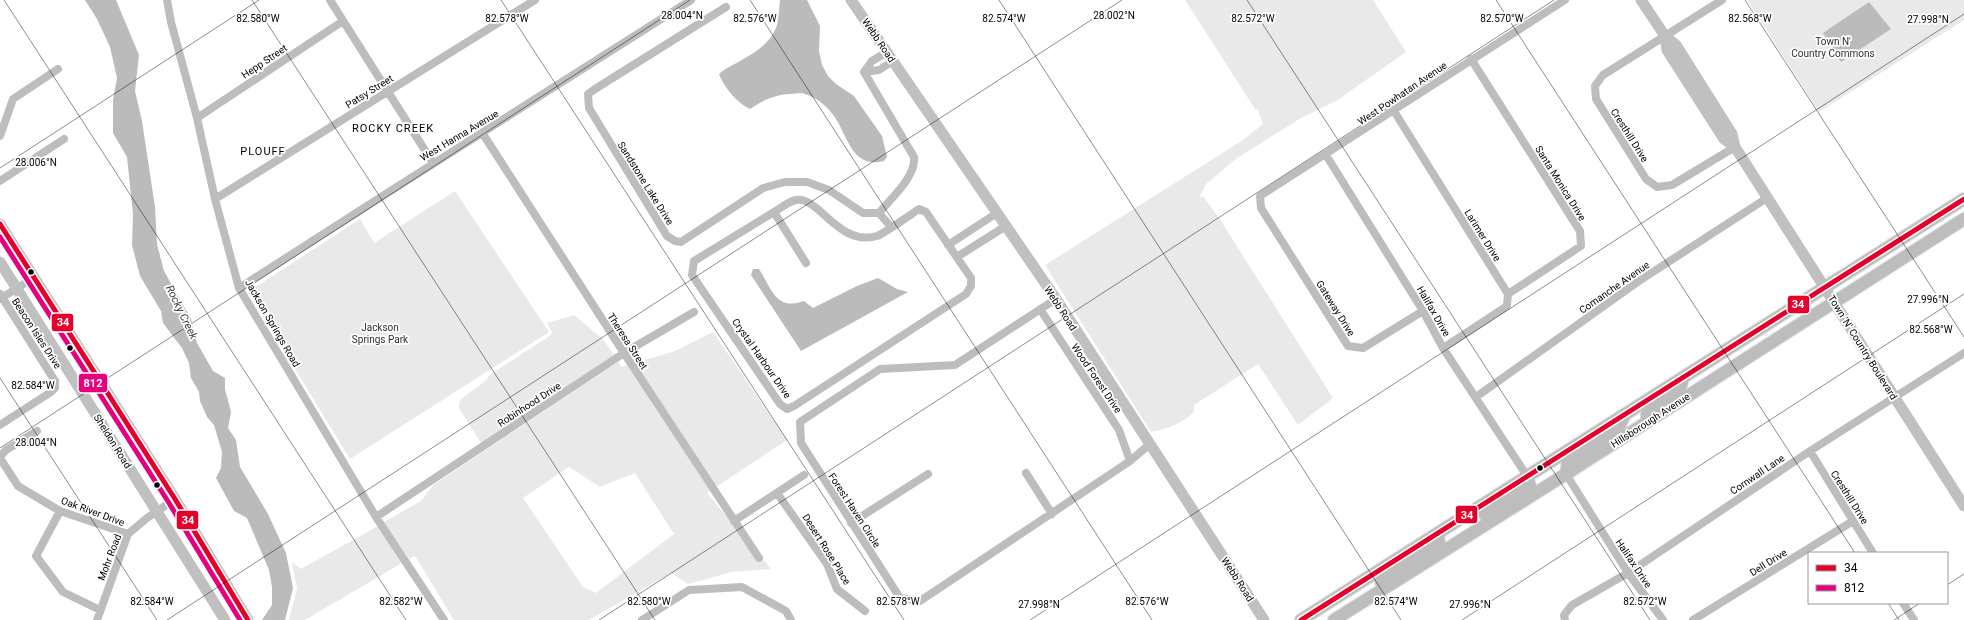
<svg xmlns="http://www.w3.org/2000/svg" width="1964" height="620" font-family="Roboto,sans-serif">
<rect width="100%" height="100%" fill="#fff"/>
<path fill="#e9e9e9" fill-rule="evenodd" d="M1185 0H1373L1406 52 1336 101 1301 118 1236 159 1206 184 1199 198 1203 196 1219 218 1333 398 1298 425 1258 364 1194 405V412C1183 423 1167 429 1151 432L1045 265 1243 140 1263 124 1258 110 1255 109Z
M1747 0H1964V20L1819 112Z
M455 191 549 332 350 459 248 292 360 219 374 243Z
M574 315 603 339 614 355 481 443 459 408 460 400 485 381 491 374 551 335 552 332 547 323Z
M713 332 787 440 716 487 634 363 675 351Z
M618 362 622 367 627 365 710 491 707 493 728 518 758 563 764 560 771 569 732 572 688 584 671 573 589 620H454L415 556 409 559 384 522 421 501 433 485ZM569 467 600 487 635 473 674 534 596 593 583 587 523 498Z
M378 526 402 563 305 620H289L297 589 292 562 301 569Z"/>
<path fill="#bbb" d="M85 0H116L139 55 135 91 142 121 155 207 157 244 164 271 191 319 197 343 213 371 225 378V389L231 412 228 428 236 440 240 467 268 514 286 553 293 588 285 620H262L272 605V587L269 570 247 518 234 511 216 478 221 468 222 452 214 425 207 417 200 401 199 392 191 378 189 363 182 348 163 323 161 311 140 276 132 245 133 214 127 157 113 133V100L117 78 110 47 97 19Z
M780 0H807L820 26 819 51 822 65 828 76 836 84 854 96 882 136 887 157 884 161C853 169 848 138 836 119 829 108 818 98 805 94 801 92 795 94 790 94 774 95 763 100 750 109 737 103 724 87 719 74L724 70C744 58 769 49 777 25 779 17 779 8 780 0Z
M1869 2 1891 29 1841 62 1823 33Z
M753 269H759C772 289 776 311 804 301L813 308 857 286 878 278 897 289 908 292 801 351 751 275Z"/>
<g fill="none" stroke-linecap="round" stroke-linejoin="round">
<defs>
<path id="primary" d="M1647 418V414L1651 410C1660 403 1681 394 1682 382
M1566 474 1568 462 1618 429 1625 414
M1485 515 1530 486 1527 476
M1381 582 1439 543 1438 533
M1301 620 1964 199
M1334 620 1566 474 1964 219"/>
</defs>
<use href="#primary" stroke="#dbdbdb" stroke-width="14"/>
<path stroke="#bdbdbd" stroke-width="8" d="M167 0 171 22 197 118 215 199 239 288 376 517 444 620
M330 0 433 163
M1722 0 1603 75 1595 86 1596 99 1646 179 1657 187 1672 185 1735 147
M726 7 595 89 588 94 589 108 667 236 675 241 681 242 763 188 785 182H807L829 190 863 213H879L891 227
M1471 59 1580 231 1581 246 1508 294
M864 72 914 157C916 177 891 198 879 213
M864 72 879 70 893 61
M864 72 872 61 887 52
M1394 111 1508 294 1507 306 1443 348
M197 118 343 21
M483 134 624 353 759 558
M0 136 13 99 58 69
M1326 155 1423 311 1443 348 1527 476
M0 181 64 139
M215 199 535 0
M774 212C781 208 789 201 796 200 819 196 838 247 877 236 885 233 910 215 919 209L926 212 971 278V286L966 294 794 406 787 409 780 404 692 275 694 261 774 212 806 263
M948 245 997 213
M957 257 1006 226
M239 288C389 191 540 97 691 0
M0 294 55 381V388L51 392 0 425
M0 299 33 278
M1056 299 955 365 880 369 800 422 801 443 900 598 920 601 1130 461 1150 444
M1040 309 1119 430 1130 461
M1423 311 1363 348 1348 346 1261 208 1260 196 1565 0
M1476 397 1639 281 1767 198
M1810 451 1873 553
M0 457 6 450 37 431
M0 458 18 486 60 511 128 534
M1026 473 1052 514
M1566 474 1628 573 1663 620
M777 493 827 564 837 589 865 611
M60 511 36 556 63 592 100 610
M376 517 624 353 694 312
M734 521 804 475
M851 523 928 474
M1903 603 1914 620
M97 620 128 534 147 518 175 499
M642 620 689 590 742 587 786 611 791 620
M1565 620 1564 615 1572 605 1628 573 1810 451 1964 353
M1693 620 1853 521"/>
<path stroke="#c0c0c0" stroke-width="11" d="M851 0 1056 299 1264 620
M1641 0 1665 36 1676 45 1732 134 1735 147
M1665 36 1667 50 1724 139 1735 147 1964 506
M0 224 175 499 248 620
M0 262 225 620"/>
<use href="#primary" stroke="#bdbdbd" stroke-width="12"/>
<defs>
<path id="bus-1" d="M0 224 175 499 248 620
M1301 620 1964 199"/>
<path id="bus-2" d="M0 237 169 503 240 620"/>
</defs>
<use href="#bus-1" stroke="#fff" stroke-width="8"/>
<use href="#bus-2" stroke="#fff" stroke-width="8"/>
<use href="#bus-1" stroke="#e4002b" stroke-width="5"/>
<use href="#bus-2" stroke="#e5007d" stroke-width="5"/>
</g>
<path fill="none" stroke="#000" stroke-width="1" stroke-opacity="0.45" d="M4 0 406 620M252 0 655 620M501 0 904 620M750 0 1152 620M999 0 1401 620M1247 0 1650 620M1496 0 1855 553M1745 0 1964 337M0 168 259 0M0 378 157 620M0 448 690 0M1947 585 1964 574M1888 603 1899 620M167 620 1122 0M599 620 1554 0M1030 620 1964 14M1462 620 1964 294M1894 620 1920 603"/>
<g fill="#000" stroke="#fff" stroke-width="1.5">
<circle cx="31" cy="272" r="3.5"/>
<circle cx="70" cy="348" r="3.5"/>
<circle cx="1540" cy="468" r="3.5"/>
<circle cx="157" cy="485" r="3.5"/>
</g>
<g text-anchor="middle" stroke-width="3.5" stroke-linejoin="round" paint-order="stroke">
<g font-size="10" fill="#000" stroke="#fff">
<text transform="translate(879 40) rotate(56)" y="4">Webb Road</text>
<text transform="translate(264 61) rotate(-34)" y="4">Hepp Street</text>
<text transform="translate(369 91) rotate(-32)" y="4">Patsy Street</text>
<text transform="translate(1402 93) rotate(-34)" y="4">West Powhatan Avenue</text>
<text transform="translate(459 135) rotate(-31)" y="4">West Hanna Avenue</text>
<text transform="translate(1630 135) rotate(58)" y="4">Cresthill Drive</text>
<text transform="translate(646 183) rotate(58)" y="4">Sandstone Lake Drive</text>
<text transform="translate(1561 183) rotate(58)" y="4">Santa Monica Drive</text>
<text transform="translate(1483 235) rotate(58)" y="4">Larimer Drive</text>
<text transform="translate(1614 287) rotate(-35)" y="4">Comanche Avenue</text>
<text transform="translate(1061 308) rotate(57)" y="4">Webb Road</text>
<text transform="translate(1336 308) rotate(58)" y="4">Gateway Drive</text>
<text transform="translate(1434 311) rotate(60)" y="4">Halifax Drive</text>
<text transform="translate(273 323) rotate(60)" y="4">Jackson Springs Road</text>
<text transform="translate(37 333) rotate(57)" y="4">Beacon Isles Drive</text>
<text transform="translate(628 341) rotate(57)" y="4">Theresa Street</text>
<text transform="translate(1863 347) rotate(58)" y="4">Town 'N' Country Boulevard</text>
<text transform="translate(762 358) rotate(55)" y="4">Crystal Harbour Drive</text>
<text transform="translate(1097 378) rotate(56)" y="4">Wood Forest Drive</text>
<text transform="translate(529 404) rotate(-33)" y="4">Robinhood Drive</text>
<text transform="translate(1650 420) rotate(-33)" y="4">Hillsborough Avenue</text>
<text transform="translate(113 441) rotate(58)" y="4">Sheldon Road</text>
<text transform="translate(1757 474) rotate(-34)" y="4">Cornwall Lane</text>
<text transform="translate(1850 497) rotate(58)" y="4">Cresthill Drive</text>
<text transform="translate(855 510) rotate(57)" y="4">Forest Haven Circle</text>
<text transform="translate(93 511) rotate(20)" y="4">Oak River Drive</text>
<text transform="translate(827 549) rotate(58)" y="4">Desert Rose Place</text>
<text transform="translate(109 557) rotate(-69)" y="4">Mohr Road</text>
<text transform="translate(1768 562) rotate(-32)" y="4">Dell Drive</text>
<text transform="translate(1634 563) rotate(56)" y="4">Halifax Drive</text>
<text transform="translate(1238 579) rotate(57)" y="4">Webb Road</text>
</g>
<g font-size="10" fill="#2e2e2e" stroke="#fff">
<text x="1833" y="45">Town N'<tspan x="1833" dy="12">Country Commons</tspan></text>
<text x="380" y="331">Jackson<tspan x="380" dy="12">Springs Park</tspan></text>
</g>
<g font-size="11" letter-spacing="1" fill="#000" stroke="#fff">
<text x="393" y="132">ROCKY CREEK</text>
<text x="263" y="155">PLOUFF</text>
</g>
<g font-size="11" font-style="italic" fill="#3f3f3f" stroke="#fff">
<text transform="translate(182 312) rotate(64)" y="4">Rocky Creek</text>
</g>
</g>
<g font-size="10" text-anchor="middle" fill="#000" stroke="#fff" stroke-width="3.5" stroke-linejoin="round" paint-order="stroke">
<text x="1114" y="19">28.002°N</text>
<text x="682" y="19">28.004°N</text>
<text x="1004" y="22">82.574°W</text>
<text x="258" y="22">82.580°W</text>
<text x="507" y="22">82.578°W</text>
<text x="755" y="22">82.576°W</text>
<text x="1253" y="22">82.572°W</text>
<text x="1502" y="22">82.570°W</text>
<text x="1750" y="22">82.568°W</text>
<text x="1928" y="23">27.998°N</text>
<text x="36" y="166">28.006°N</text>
<text x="1928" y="303">27.996°N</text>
<text x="1931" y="333">82.568°W</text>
<text x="33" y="389">82.584°W</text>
<text x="36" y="446">28.004°N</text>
<text x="152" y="605">82.584°W</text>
<text x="401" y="605">82.582°W</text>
<text x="649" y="605">82.580°W</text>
<text x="898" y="605">82.578°W</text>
<text x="1147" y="605">82.576°W</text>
<text x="1396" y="605">82.574°W</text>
<text x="1645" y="605">82.572°W</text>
<text x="1039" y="608">27.998°N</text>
<text x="1470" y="608">27.996°N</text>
</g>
<g stroke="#fff" stroke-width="1.5">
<rect x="1787" y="295" width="23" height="19" rx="4" fill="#e4002b"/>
<rect x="51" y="313" width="23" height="19" rx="4" fill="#e4002b"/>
<rect x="78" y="373" width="30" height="20" rx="4" fill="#e5007d"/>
<rect x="1455" y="505" width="23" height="19" rx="4" fill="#e4002b"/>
<rect x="176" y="510" width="23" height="20" rx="4" fill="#e4002b"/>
</g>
<g font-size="11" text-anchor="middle" font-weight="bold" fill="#fff">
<text x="1798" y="308">34</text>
<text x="63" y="326">34</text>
<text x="93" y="387">812</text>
<text x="1467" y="519">34</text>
<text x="188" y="524">34</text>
</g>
<rect x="1808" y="552" width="140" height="52" fill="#ffffff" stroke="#999999"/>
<rect x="1816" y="565" width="20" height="6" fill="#e4002b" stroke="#999999"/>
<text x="1844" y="572" font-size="12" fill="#000000">34</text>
<rect x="1816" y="585" width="20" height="6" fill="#e5007d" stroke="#999999"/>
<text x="1844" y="592" font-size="12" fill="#000000">812</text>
</svg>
